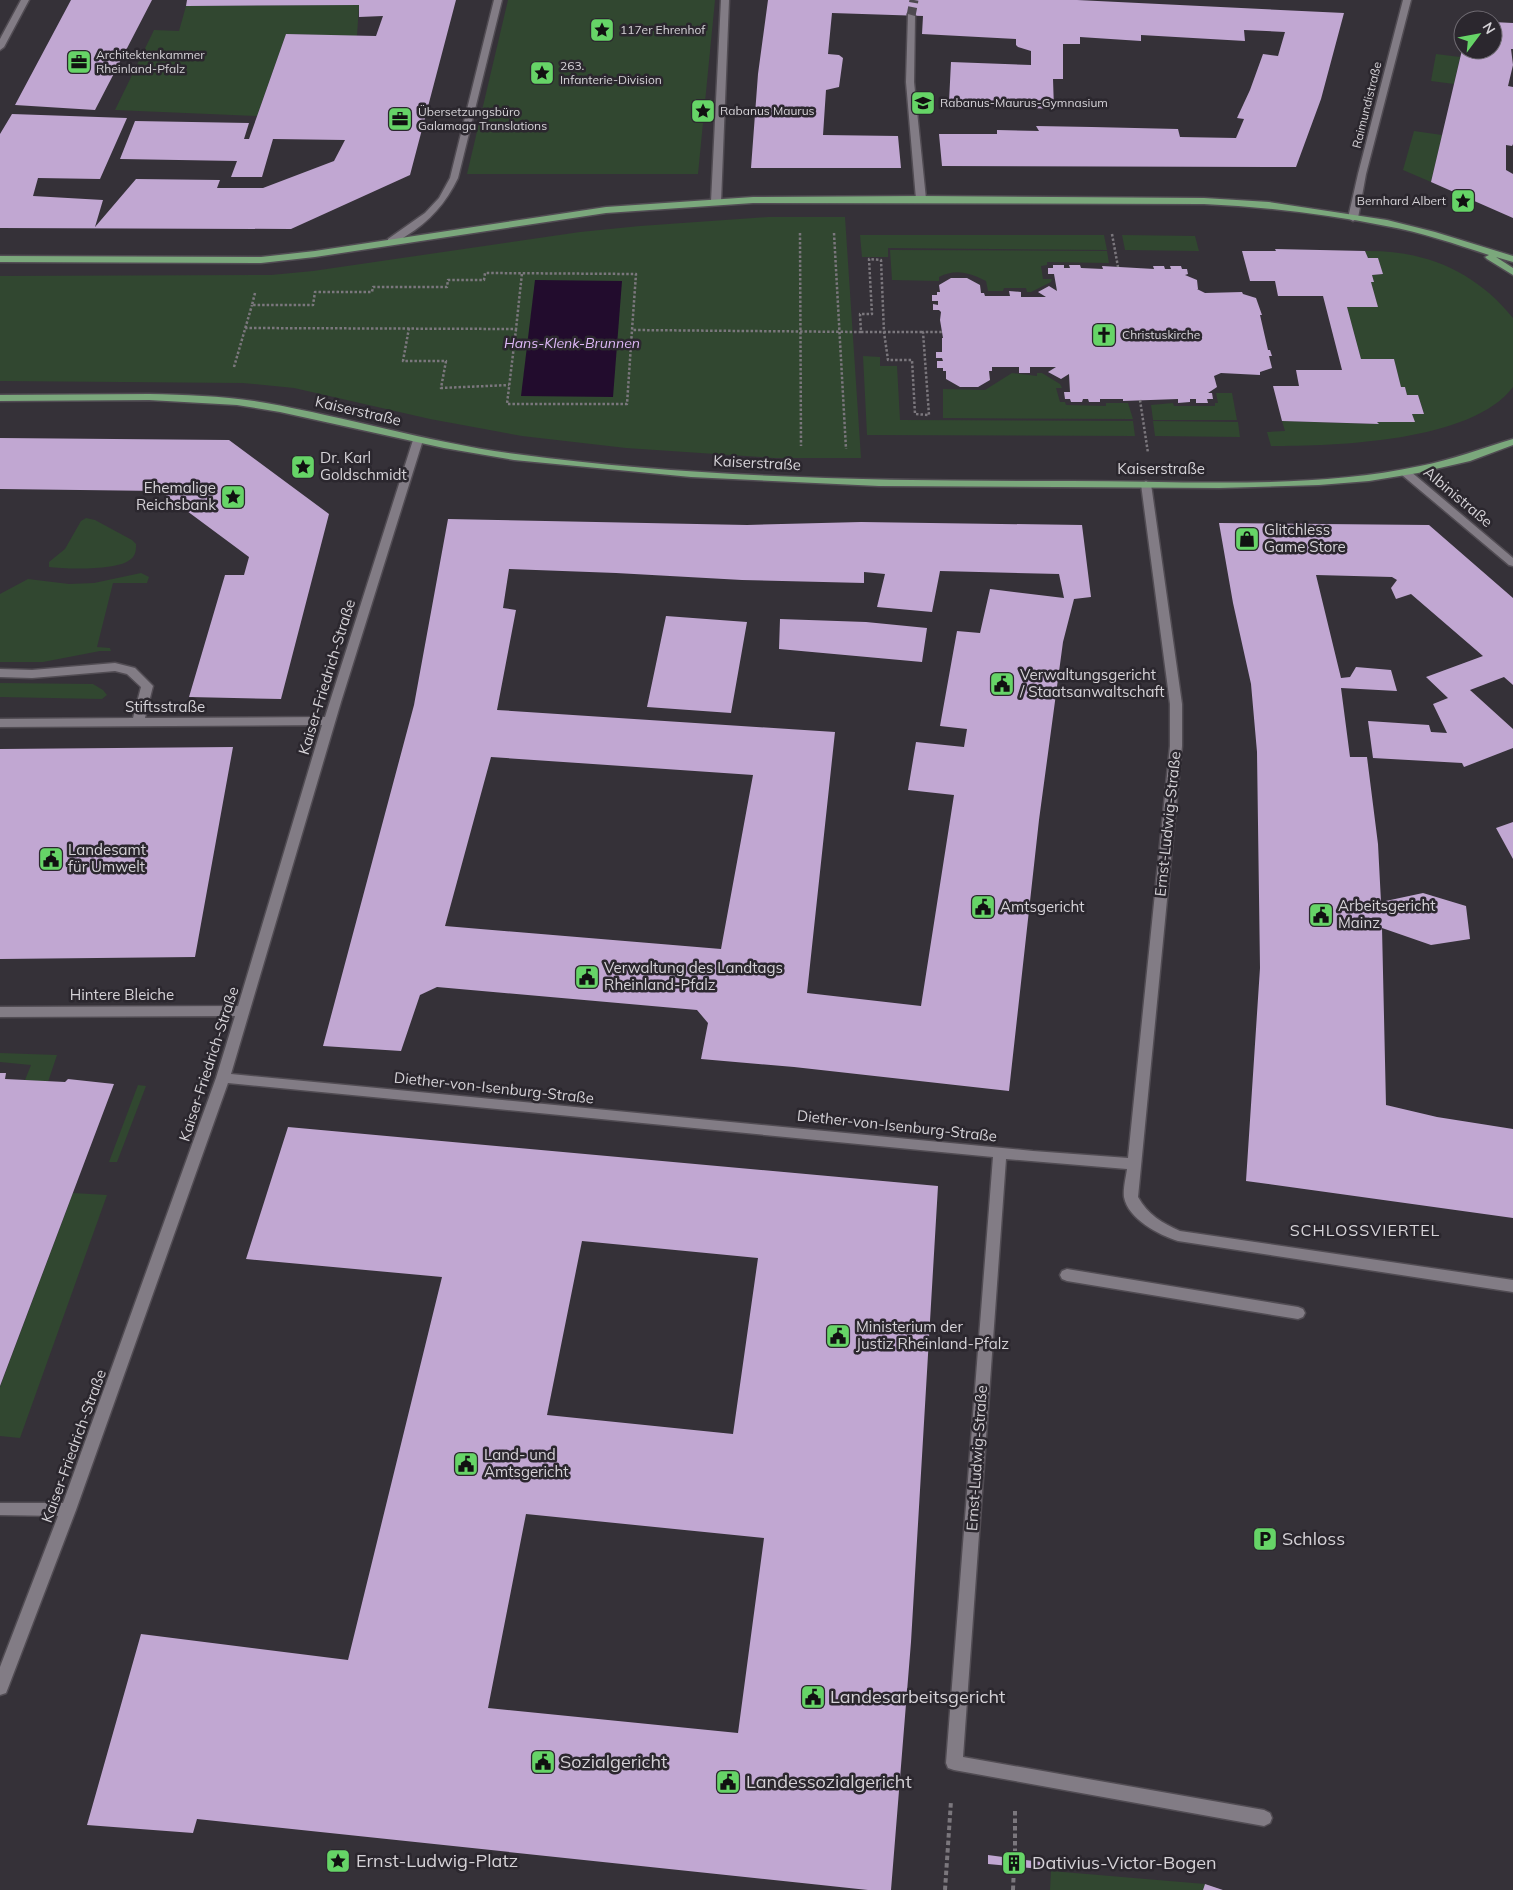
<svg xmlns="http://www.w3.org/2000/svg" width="1513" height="1890" font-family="Mulish,sans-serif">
<rect width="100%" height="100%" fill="#353138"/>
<path fill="#314730" d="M508 0H715L698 174H467Z
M359 5 357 36 286 34 257 116 115 110 154 30 179 31 186 6Z
M1436 54 1460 57 1454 84 1431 81Z
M1414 131 1442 135 1431 182 1403 170Z
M768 217H845L861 458H774L626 448 522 436 430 419 294 388 243 383 0 381V276L271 275 313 271 580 232 640 226Z
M860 235H1104L1107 250 888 248V257H862Z
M1122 235 1195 236 1199 251 1125 250Z
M890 250 1107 251 1109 263 1047 262V265L1041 266 1043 279H1052L1051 282 1031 292H1027L1026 288H1004L1003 291H988L986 281C970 273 956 268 939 277V281L892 280Z
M1365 251C1425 250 1475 271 1513 318V387C1472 442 1335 446 1271 446L1267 432 1285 431 1282 421 1378 424 1377 422 1414 421 1412 414 1424 413 1418 395H1407L1405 387H1401L1394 359H1361L1347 307H1378L1371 282 1374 281 1372 275 1383 274 1378 258H1368Z
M863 356 880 357V366H897L900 420 1133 421 1135 436 867 435Z
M1012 373 1037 376V373H1042L1060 384 1062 388H1056L1060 402H1065L1066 405 1106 406V403H1128L1133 419 943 418V389L985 390Z
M1216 393H1232L1237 420H1153L1151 405 1173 403 1174 406H1215V403H1218Z
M1153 421 1238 422 1240 437 1155 436Z
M86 518 95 520 132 540 136 544C136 550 136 555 131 559 118 571 66 569 49 567V562L65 549 81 521Z
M141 573 149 577 147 583H113L97 647 110 648 111 651H100L43 662H0V594L28 579 69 584 94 583Z
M0 683 93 684 103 690 107 695 102 699 0 697Z
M0 1053 57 1055 48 1082 25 1080 31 1065 0 1062Z
M138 1085 146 1086 117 1162H109Z
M73 1193 107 1195 20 1438 0 1436V1387Z
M1051 1871 1205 1884 1203 1890H1050Z"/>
<path fill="#220c2d" d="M535 280 622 281 613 397 521 396Z"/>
<path fill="#c1a7d2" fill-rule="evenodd" d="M71 0H152L95 110 15 105Z
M187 0H456L410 175 291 229 0 228V134L12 114 127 118 100 179 38 178 33 196 103 200 95 227 136 179 220 180 217 188H263L334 161 345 140 273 139 262 177H231L237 161 120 159 135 121 249 123 244 139H249L286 34 376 36 383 16 359 17V5L186 6Z
M768 0H1077L1344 13 1321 99 1296 167 942 166 939 134H997V130L1039 131 1036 126 1092 127 1178 129 1180 137 1236 138 1244 119 1237 118 1250 90 1263 54 1278 56 1285 32 1244 30 1245 41 1141 35V41L1080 37V44H1063V79H1053L1054 109 1012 107V104L949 102 951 62 1031 65V51L1018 47 1016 45V39L922 34 923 16 832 13 828 54 839 55 843 58 839 87 826 90 823 135 898 136 901 168H751L758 74Z
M1493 22 1513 23V49H1511L1513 65 1508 86 1513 87V144L1512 146 1506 145V170L1513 174V218L1431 182 1462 50H1493Z
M1275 249 1365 251 1368 258H1378L1383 274 1372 275 1374 282H1371L1378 307H1347L1361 359H1394L1401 387H1405L1407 395H1418L1424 414H1412L1415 422H1377L1379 424 1282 421 1273 386H1299L1296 370H1342L1323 296H1278L1275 281H1250L1242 251H1276Z
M1053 265H1064V268H1070L1069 265H1080L1081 268 1103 269 1102 266 1154 269 1153 266H1164L1165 269H1171L1170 266H1181L1182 269H1187L1188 274 1185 275 1197 280 1198 289H1197L1205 293 1242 292 1243 294 1256 298 1262 315H1260L1268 350H1270L1272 356H1269L1272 368 1260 372V375L1221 373 1214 376 1217 387 1208 393H1212L1213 399H1207L1208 403H1196V399H1190V402L1178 403V399L1123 401V399H1100V402H1089L1088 399H1083L1082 402H1071L1070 399H1065L1064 392H1070L1069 374 1061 379 1048 372 1056 367H1030V373H1019V367H992V371H989L990 380 978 387H960L946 379V371H943V368H937V361H943L942 358H936V352H942V338H943L940 320 941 312 939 310H933V304L938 305V301H932V295H937V292H940L939 285 951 278H967L980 285 981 293H984L985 296H1010L1009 291 1021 292V297H1046L1038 292 1049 286 1057 291 1054 274H1048V268H1053Z
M0 438 229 440 329 514 281 699 189 697 225 575H244L249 557 160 491 0 489Z
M448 519 747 525 861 522 1082 525 1091 597 1074 599 1063 642 1039 820 1009 1091 794 1067 701 1059 708 1023 697 1010 437 987 420 995 401 1051 323 1046 414 705ZM509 569 616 573 742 580 864 583V572L885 574 877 607 932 612 940 571 1059 574 1064 598 990 589 980 633 957 631 940 726 967 729 964 747 916 742 908 790 954 795 921 1006 807 993 835 732 497 710 516 610 503 608ZM491 757 753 775 721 949 445 926Z
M1219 523 1429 525 1513 598V685L1504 677 1470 690 1513 729V748L1464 767 1462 763 1373 758 1368 721 1429 725 1431 732 1447 733 1433 704 1448 698 1426 677 1483 656 1411 594 1396 599 1391 588 1397 580 1392 577 1316 575 1341 678 1350 677 1356 667 1391 670 1397 691 1341 688 1350 757H1367L1378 844 1381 902 1423 893 1466 906 1470 939 1431 945 1382 928 1386 1105 1437 1117 1513 1129V1218L1246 1181 1260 968 1257 752 1251 684 1233 603Z
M666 616 747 622 731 713 647 707Z
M780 619 866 622 927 628 922 662 779 649Z
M233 747 195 957 0 959V749Z
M1513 822V859L1496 828Z
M0 1073H6L5 1079 65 1082 68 1079 114 1084 0 1386Z
M288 1127 938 1186 911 1642 891 1890H868L197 1819 193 1833 87 1825 141 1634 348 1660 442 1277 246 1259ZM582 1241 758 1258 733 1434 547 1415ZM526 1514 764 1538 738 1733 488 1708Z
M988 1855 1041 1862V1869L988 1864Z
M1205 1884 1223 1890H1203Z"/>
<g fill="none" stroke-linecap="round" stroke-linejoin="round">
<path stroke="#4d4950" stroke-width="9" stroke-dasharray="9 4.5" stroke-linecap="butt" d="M911 16 914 0"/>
<defs>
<path id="minor" d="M21 0H29L4 47 0 50V39Z
M494 0H502L458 178C446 203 430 221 406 236 400 240 395 244 388 243V239L425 213 439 198 450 178Z
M721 0H729L721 202 716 205 711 202Z
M1403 0H1411L1366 174 1358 218 1353 221 1348 218 1358 174Z
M908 14 915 16 914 82 926 199 921 202 916 199 906 82Z
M418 437 423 440 341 702 231 1074 1033 1151 1128 1158 1170 746V704L1141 484 1146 481 1151 484 1182 704V746L1138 1197C1148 1215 1162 1223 1180 1231L1513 1280V1292L1178 1241C1159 1235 1128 1219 1124 1197 1123 1188 1126 1177 1127 1169L1006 1159 963 1757 1264 1810 1270 1813 1272 1818 1270 1823 1264 1826 954 1770 948 1768 946 1763 993 1157 228 1083 76 1510 8 1688 6 1693 0 1695V1667L58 1516 0 1515V1503H63L216 1078 235 1016 0 1017V1007L238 1006 322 725 0 727V719L133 718 141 687 127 674 115 671 32 678 0 677V669L32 670 115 663 135 668 153 686 145 718 325 717 413 440Z
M1406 470 1410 471 1513 558V566L1509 565 1402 475 1401 473Z
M1067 1269 1298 1307 1303 1309 1305 1313 1303 1317 1298 1319 1067 1281 1062 1279 1060 1275 1062 1271Z"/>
<path id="major" d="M921 196 1204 198 1269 202 1387 220 1435 232 1513 256V262L1496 257 1513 268V275L1487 259 1485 257 1489 255C1455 244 1421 232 1386 226 1326 214 1265 207 1204 204L753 203 606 213 315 257 261 263 0 262V256L261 257 315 251 606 207 753 197Z
M149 394C188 395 227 396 266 403 350 418 431 443 516 454 695 478 875 481 1055 481 1173 480 1304 491 1420 466 1452 460 1482 448 1513 439V445L1470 461 1418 473 1369 481 1319 485 1219 488 879 486 691 477 514 460 444 448 280 412 237 405 149 400 0 401V395Z"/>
</defs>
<use href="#minor" stroke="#514c53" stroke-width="3"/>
<use href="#major" stroke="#514c53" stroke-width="3"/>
<path stroke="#7b777d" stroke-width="2.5" stroke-dasharray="2.5 2" stroke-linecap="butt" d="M800 233 801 446
M834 233 846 449
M1112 234 1118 267
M255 293 252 305H313L315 292H372L373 287H447L448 280H484L485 273 636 274 632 330 861 332 860 314H872L869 259 881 260 884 332 888 360H912L915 414 929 415 923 332H943
M245 328 516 329 522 273
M409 328 403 361H446L441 388 509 385
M516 329 507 404H627L632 330
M861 332H923
M234 367 252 305
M1140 400 1148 453"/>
<path stroke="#7b777d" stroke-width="4" stroke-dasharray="4.5 3" stroke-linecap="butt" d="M1015 1811V1858
M945 1890 951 1801
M1013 1890 1014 1867"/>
<use href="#minor" fill="#827c85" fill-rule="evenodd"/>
<use href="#major" fill="#7ba87c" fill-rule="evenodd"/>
</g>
<defs>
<symbol id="sight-square" viewBox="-11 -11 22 22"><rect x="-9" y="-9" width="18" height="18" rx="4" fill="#66d467" stroke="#2b272e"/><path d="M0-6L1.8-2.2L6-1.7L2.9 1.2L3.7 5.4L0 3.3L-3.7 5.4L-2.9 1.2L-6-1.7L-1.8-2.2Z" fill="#111"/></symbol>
<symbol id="office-square" viewBox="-11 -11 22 22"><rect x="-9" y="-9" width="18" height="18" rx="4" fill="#66d467" stroke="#2b272e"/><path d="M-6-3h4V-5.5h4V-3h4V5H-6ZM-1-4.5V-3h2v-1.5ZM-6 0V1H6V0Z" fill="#111"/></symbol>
<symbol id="school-square" viewBox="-11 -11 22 22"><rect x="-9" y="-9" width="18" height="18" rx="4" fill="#66d467" stroke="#2b272e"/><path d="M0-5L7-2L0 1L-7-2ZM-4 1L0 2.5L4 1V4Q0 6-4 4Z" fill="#111"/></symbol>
<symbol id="church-square" viewBox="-11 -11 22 22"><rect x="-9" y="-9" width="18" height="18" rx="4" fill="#66d467" stroke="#2b272e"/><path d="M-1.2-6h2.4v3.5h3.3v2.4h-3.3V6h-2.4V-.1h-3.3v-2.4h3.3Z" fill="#111"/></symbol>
<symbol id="shop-square" viewBox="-11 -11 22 22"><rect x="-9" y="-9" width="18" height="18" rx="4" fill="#66d467" stroke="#2b272e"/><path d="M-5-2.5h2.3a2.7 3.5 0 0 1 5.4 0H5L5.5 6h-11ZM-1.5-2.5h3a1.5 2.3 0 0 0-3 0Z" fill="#111"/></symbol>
<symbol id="civic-square" viewBox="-11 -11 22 22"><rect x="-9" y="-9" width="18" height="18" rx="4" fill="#66d467" stroke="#2b272e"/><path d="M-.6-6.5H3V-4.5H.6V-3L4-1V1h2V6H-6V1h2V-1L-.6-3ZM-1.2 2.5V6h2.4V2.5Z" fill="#111"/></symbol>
<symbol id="parking-square" viewBox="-11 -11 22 22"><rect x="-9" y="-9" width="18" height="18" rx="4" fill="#66d467" stroke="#2b272e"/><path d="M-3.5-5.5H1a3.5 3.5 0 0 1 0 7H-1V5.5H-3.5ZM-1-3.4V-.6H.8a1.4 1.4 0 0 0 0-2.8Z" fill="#111"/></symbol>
<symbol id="building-square" viewBox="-11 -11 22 22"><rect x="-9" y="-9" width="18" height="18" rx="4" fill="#66d467" stroke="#2b272e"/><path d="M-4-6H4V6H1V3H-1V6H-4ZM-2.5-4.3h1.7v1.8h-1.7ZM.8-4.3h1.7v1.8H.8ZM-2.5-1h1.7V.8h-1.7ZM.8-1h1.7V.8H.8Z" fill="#111"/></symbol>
</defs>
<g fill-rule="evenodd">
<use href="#sight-square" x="588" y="16" width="28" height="28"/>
<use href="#office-square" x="65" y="48" width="28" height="28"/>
<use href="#sight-square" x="528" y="59" width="28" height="28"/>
<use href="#school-square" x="909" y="89" width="28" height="28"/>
<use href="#sight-square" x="689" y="97" width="28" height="28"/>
<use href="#office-square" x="386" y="105" width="28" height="28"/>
<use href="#sight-square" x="1449" y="187" width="28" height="28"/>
<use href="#church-square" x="1090" y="321" width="28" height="28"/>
<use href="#sight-square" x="289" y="453" width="28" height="28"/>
<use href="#sight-square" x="219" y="483" width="28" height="28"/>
<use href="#shop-square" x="1233" y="525" width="28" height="28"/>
<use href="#civic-square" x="988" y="670" width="28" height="28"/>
<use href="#civic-square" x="37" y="845" width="28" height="28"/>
<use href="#civic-square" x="969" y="893" width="28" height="28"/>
<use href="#civic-square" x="1307" y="901" width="28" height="28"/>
<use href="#civic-square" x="573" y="963" width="28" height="28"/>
<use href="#civic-square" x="824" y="1322" width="28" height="28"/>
<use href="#civic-square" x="452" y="1450" width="28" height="28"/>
<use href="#parking-square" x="1251" y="1525" width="28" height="28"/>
<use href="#civic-square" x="799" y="1683" width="28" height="28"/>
<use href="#civic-square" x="529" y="1748" width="28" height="28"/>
<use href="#civic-square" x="714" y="1768" width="28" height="28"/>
<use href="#sight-square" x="324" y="1847" width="28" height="28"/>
<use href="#building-square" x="1000" y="1849" width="28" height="28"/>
</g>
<g text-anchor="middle" stroke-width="5" stroke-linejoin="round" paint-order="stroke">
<g font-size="12" fill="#d5d2d7" stroke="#2b272e" text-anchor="start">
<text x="620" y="34">117er Ehrenhof</text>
<text x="96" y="59">Architektenkammer<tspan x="96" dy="14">Rheinland-Pfalz</tspan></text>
<text x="560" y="70">263.<tspan x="560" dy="14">Infanterie-Division</tspan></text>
<text x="940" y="107">Rabanus-Maurus-Gymnasium</text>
<text x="720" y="115">Rabanus Maurus</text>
<text x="418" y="116">Übersetzungsbüro<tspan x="418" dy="14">Galamaga Translations</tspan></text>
<text x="1446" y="205" text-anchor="end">Bernhard Albert</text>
<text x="1122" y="339">Christuskirche</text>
</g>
<g font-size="12" fill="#d5d2d7" stroke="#2b272e">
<text transform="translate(1367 105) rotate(-76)" y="4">Raimundistraße</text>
</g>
<g font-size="14" font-style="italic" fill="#dfb8f8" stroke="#2b272e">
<text x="572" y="348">Hans-Klenk-Brunnen</text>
</g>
<g font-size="15" fill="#d5d2d7" stroke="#2b272e">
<text transform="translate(358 411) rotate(13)" y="5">Kaiserstraße</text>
<text transform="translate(757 463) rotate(3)" y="5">Kaiserstraße</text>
<text x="1161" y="474">Kaiserstraße</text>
<text transform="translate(1458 497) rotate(40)" y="5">Albinistraße</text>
<text transform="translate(327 677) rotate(-73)" y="5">Kaiser-Friedrich-Straße</text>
<text x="165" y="712">Stiftsstraße</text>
<text transform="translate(1168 824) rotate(-84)" y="5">Ernst-Ludwig-Straße</text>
<text x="122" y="1000">Hintere Bleiche</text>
<text transform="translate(209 1064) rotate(-72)" y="5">Kaiser-Friedrich-Straße</text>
<text transform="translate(494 1088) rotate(6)" y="5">Diether-von-Isenburg-Straße</text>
<text transform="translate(897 1126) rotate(6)" y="5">Diether-von-Isenburg-Straße</text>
<text transform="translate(74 1446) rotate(-70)" y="5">Kaiser-Friedrich-Straße</text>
<text transform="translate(977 1458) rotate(-86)" y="5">Ernst-Ludwig-Straße</text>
</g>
<g font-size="15" fill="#d5d2d7" stroke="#2b272e" text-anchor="start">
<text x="320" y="463">Dr. Karl<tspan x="320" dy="17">Goldschmidt</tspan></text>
<text x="216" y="493" text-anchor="end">Ehemalige<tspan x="216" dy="17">Reichsbank</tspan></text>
<text x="1264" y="535">Glitchless<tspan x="1264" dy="17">Game Store</tspan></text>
<text x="1020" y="680">Verwaltungsgericht<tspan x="1020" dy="17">/ Staatsanwaltschaft</tspan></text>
<text x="68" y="855">Landesamt<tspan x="68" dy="17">für Umwelt</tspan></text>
<text x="1338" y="911">Arbeitsgericht<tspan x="1338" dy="17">Mainz</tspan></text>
<text x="1000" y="912">Amtsgericht</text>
<text x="604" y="973">Verwaltung des Landtags<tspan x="604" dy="17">Rheinland-Pfalz</tspan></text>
<text x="856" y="1332">Ministerium der<tspan x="856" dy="17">Justiz Rheinland-Pfalz</tspan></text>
<text x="484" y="1460">Land- und<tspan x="484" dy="17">Amtsgericht</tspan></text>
</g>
<g font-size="16" letter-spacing="1" fill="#d5d2d7" stroke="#2b272e">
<text x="1365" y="1236">SCHLOSSVIERTEL</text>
</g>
<g font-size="18" fill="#d5d2d7" stroke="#2b272e" text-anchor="start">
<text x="1282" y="1545">Schloss</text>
<text x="830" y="1703">Landesarbeitsgericht</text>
<text x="560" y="1768">Sozialgericht</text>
<text x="746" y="1788">Landessozialgericht</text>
<text x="356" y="1867">Ernst-Ludwig-Platz</text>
<text x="1032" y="1869">Dativius-Victor-Bogen</text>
</g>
</g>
<g transform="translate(1478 35) rotate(58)"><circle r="24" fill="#2b272e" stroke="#6f6b72"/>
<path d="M0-4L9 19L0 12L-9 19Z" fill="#66d467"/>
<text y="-8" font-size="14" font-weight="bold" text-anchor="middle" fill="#d5d2d7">N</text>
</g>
</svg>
